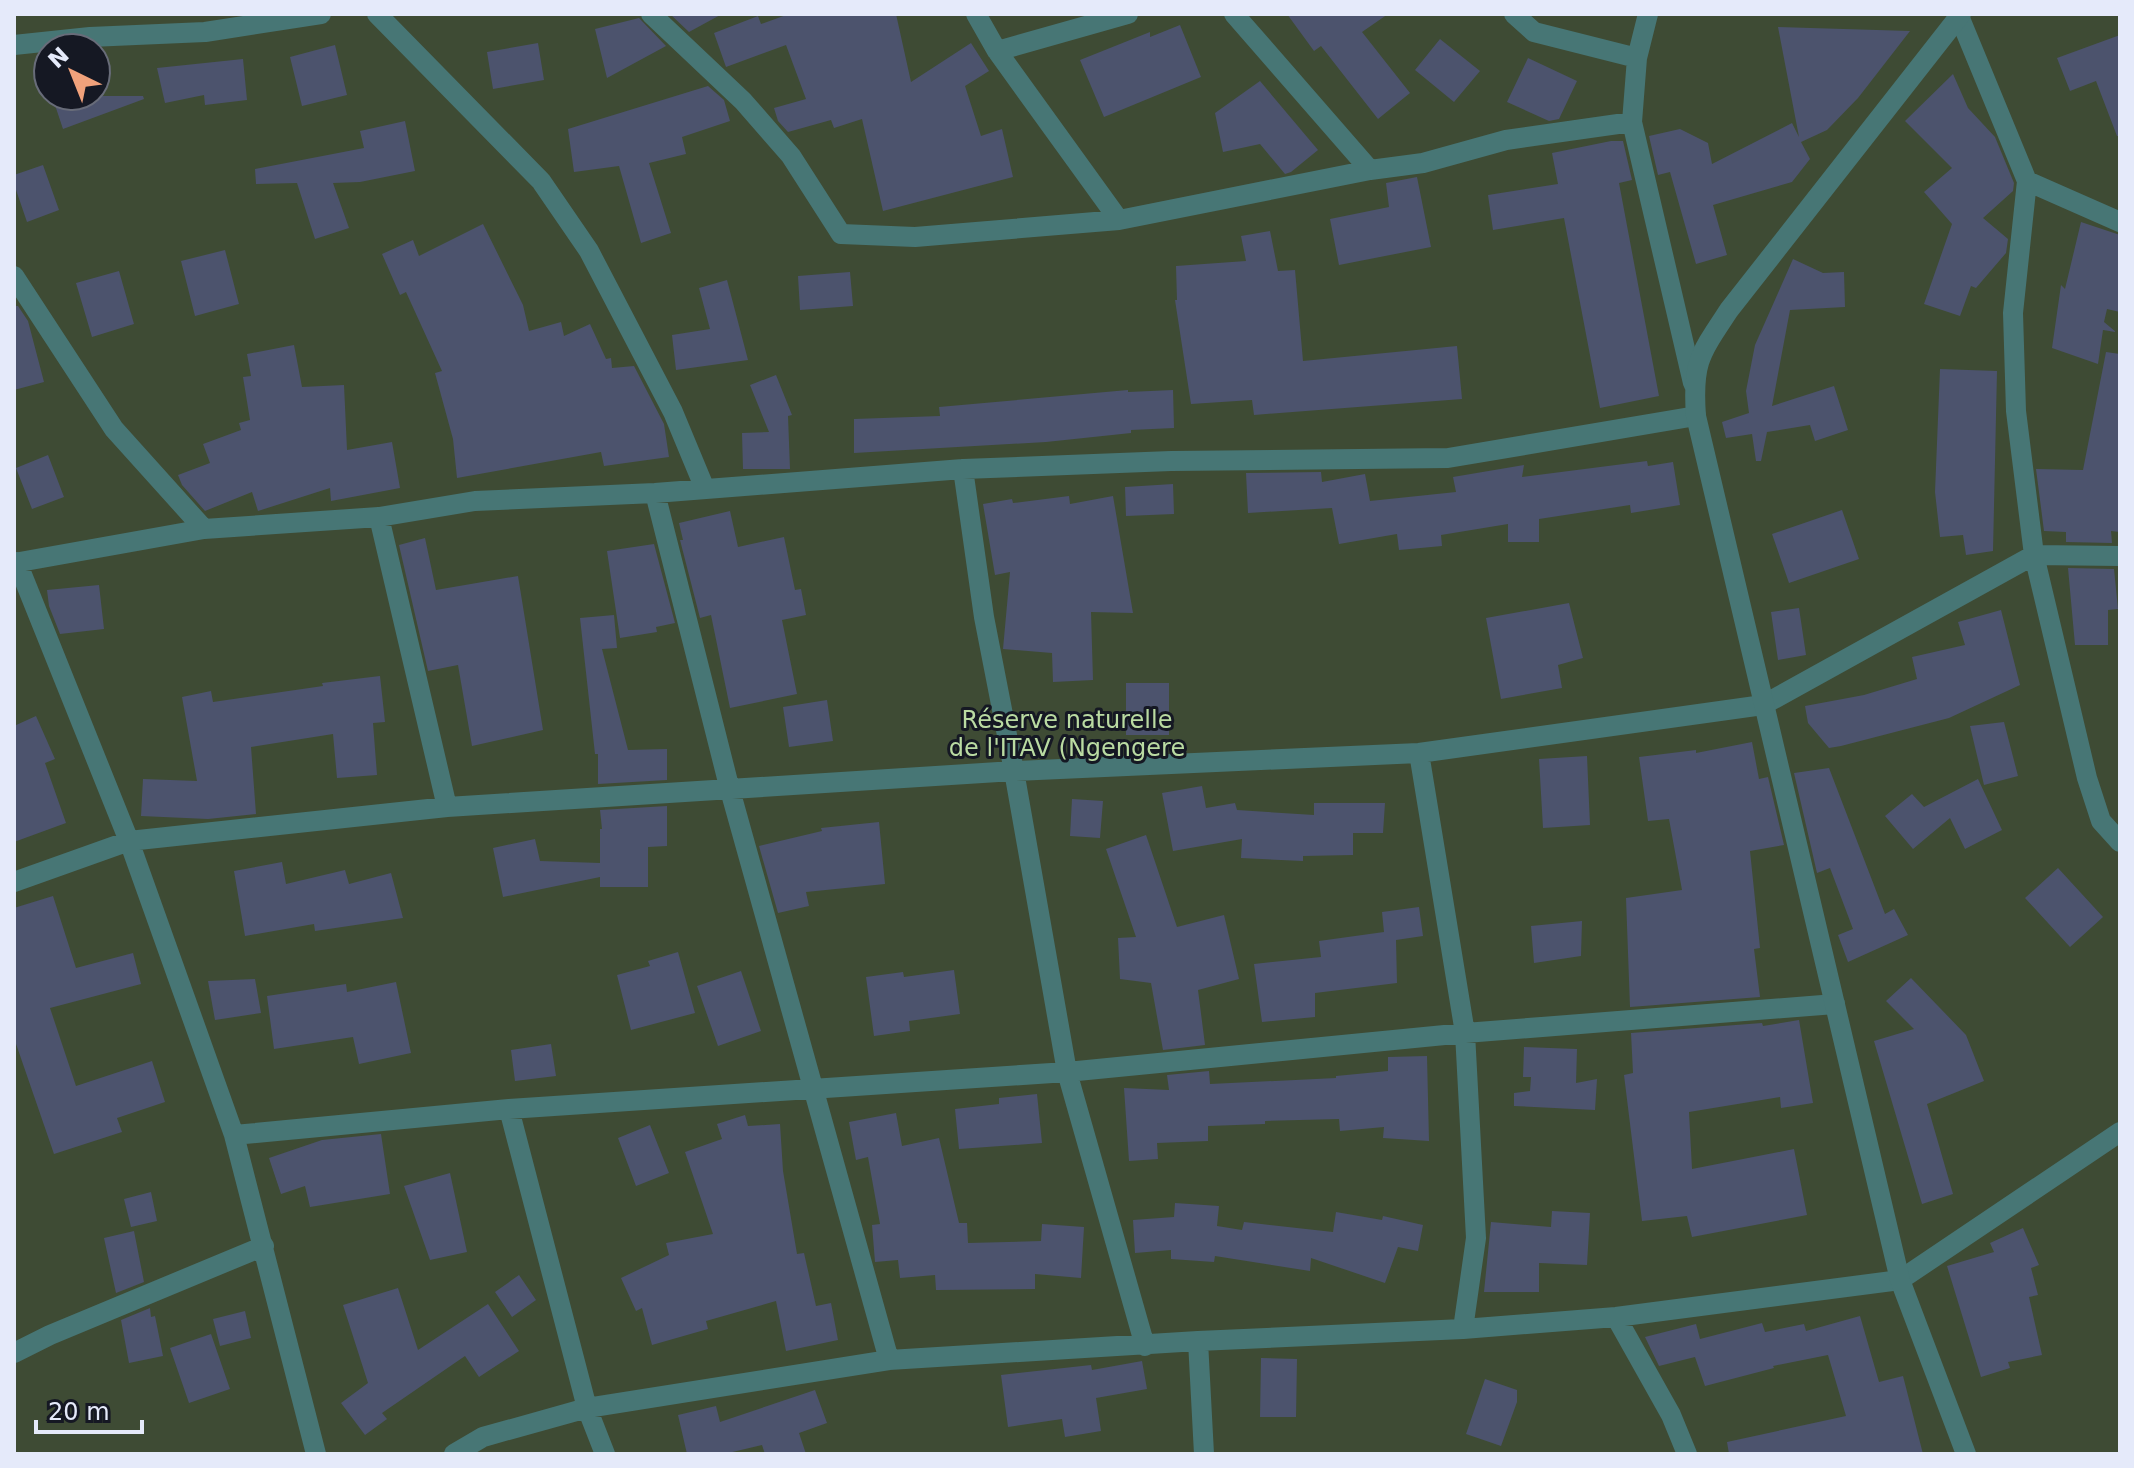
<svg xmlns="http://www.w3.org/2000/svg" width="2134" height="1468" font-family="'DejaVu Sans',sans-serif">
<rect width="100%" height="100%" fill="#292f47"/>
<path fill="#3e4b34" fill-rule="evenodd" d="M14 14H2120V1454H14ZM48 48H96V96H48Z"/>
<path fill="#4c536d" d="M670 14H722L689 32Z
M789 14H896L911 82 971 43 989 71 965 86 981 136 1002 129 1013 177 883 211 862 119 834 128 831 120 788 132 778 121 774 108 806 99 786 45 726 67 714 33 758 16 761 24Z
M1287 14H1388L1362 32 1410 93 1378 119 1321 46 1314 51Z
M639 18 666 46 607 78 595 29Z
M1180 25 1201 77 1104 117 1080 60 1150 32V37Z
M1778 27 1910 31 1858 98 1827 130 1801 142 1810 159 1792 182 1713 205 1727 255 1696 264 1670 172 1658 175 1649 136 1680 129 1708 143 1712 164 1792 123 1799 137Z
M2120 35V136H2117L2096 81 2070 91 2057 58Z
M1440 39 1480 71 1454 102 1415 70Z
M538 43 544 80 493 89 487 52Z
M335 45 347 95 302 106 290 57Z
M1528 58 1577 81 1559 119 1549 121 1507 102Z
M243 59 247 100 205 105 204 95 165 103 157 68Z
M1953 74 1968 108 1995 137 2014 183 2013 191 1983 218 2008 239 2006 253 1976 288 1971 286 1960 316 1924 304 1952 224 1924 192 1952 168 1905 121Z
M1260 81 1318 150 1291 172 1285 174 1260 144 1223 152 1215 113Z
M708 86 724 100 730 121 682 137 686 154 649 163 671 233 641 243 619 166 574 172 568 129Z
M52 96H143L144 99 63 129Z
M405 121 415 171 360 182 333 183 349 228 315 239 297 183 256 184 255 169 364 148 360 131Z
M1611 141H1623L1632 180 1619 183 1659 396 1600 408 1564 218 1493 230 1488 195 1558 184 1552 153Z
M43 165 59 210 27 222 14 184V175Z
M1417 177 1431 247 1339 265 1330 219 1389 207 1386 183Z
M2081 222 2120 235V312L2107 309 2104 322 2116 332 2103 330 2098 364 2052 348 2061 285 2065 289Z
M483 224 523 305 529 331 561 322 564 336 590 324 606 359 611 358 612 368 634 366 664 424 669 457 604 466 601 452 457 478 453 439 435 373 442 371 406 292 400 295 382 254 413 240 419 256Z
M1270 231 1278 271 1295 270 1303 361 1457 346 1462 399 1254 415 1252 400 1191 404 1175 300H1177L1176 266 1246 261 1241 236Z
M225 250 239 304 195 316 181 261Z
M1793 259 1823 273 1844 272 1845 307 1790 310 1772 406 1834 386 1848 430 1815 441 1810 425 1767 432 1761 461H1756L1752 434 1726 438 1722 422 1749 413 1746 391 1755 345Z
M119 271 134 324 92 337 76 283Z
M850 272 853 306 800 310 798 276Z
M727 280 748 360 676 370 672 335 710 329 699 288Z
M14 306H18L28 321 44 382 14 390Z
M294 345 302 387 344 385 347 450 392 442 400 488 331 501 330 488 258 511 252 492 205 511 182 485 178 475 210 463 203 444 241 430 239 423 250 420 243 377 251 376 247 354Z
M2106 352 2120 354V532L2111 531 2112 543 2066 542V532L2044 531 2036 469 2083 470Z
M1940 369 1997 371 1993 551 1966 555 1963 535 1940 537 1935 492Z
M776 375 792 415 788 416 790 469H743L742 433 769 432 750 385Z
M1128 390V392L1173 390 1174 428 1131 430V433L1046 442 854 453V419L940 416 939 407Z
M48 455 64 497 32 509 16 468Z
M1647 461 1648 466 1673 462 1680 505 1631 513 1630 505 1539 519V542H1508V524L1441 535 1442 546 1399 550 1397 534 1339 544 1332 508 1248 513 1246 473 1321 472 1322 482 1365 474 1370 501 1456 492 1453 477 1524 465 1522 477Z
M1173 484 1174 514 1126 516 1125 487Z
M1069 496 1070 504 1113 496 1133 613 1091 612 1093 680 1053 682 1052 653 1003 649 1010 572 995 575 983 504 1012 499 1013 503Z
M1842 510 1859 559 1789 583 1772 534Z
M730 511 738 547 784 537 795 590 801 589 806 615 782 620 797 694 730 708 711 615 700 618 680 540H683L679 523Z
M425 538 436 590 518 576 543 730 472 746 458 665 428 671 399 545Z
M654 544 675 623 656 627 657 632 620 638 607 551Z
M2068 568 2114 569 2118 609 2108 610V645H2075Z
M99 585 104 629 60 634 49 606 47 590Z
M1569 603 1583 658 1558 665 1562 688 1501 699 1486 618Z
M1799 608 1806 655 1778 660 1771 612Z
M2001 610 2020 685 1949 718 1841 746 1829 748 1808 723 1805 706 1864 695 1917 679 1912 657 1965 645 1958 622Z
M614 615 617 648 602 649 628 750 667 749V780L598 784V754H595L580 618Z
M380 676 385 722 373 723 377 775 337 778 333 734 251 747 256 814 208 819 141 816 143 779 197 781 182 697 211 691 213 702 323 686 322 683Z
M1126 683H1169V735H1126Z
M827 700 833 741 789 747 783 707Z
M36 716 55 759 45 763 66 823 14 842V726Z
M2004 722 2018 776 1984 785 1970 726Z
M1752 742 1759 779 1768 777 1784 845 1750 851 1760 948 1754 949 1760 997 1630 1007 1626 898 1682 890 1669 819 1648 821 1639 757 1696 750V753Z
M1587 756 1590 825 1543 828 1539 759Z
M1829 768 1885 914 1894 909 1908 935 1848 962 1838 935 1853 929 1830 868 1817 873 1794 773Z
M1978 779 2002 830 1965 849 1950 818 1913 849 1885 816 1912 794 1924 807Z
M1202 786 1206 808 1235 803 1237 810 1314 815V803H1385L1383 833H1353V855L1303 856V861L1241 858 1242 839 1173 851 1162 793Z
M1072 799 1103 801 1100 838 1070 836Z
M667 806V846L648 847V887H600V877L503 897 493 848 535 839 540 861 600 863V829H602L600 810Z
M879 822 885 884 806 892 809 906 778 913 759 846 822 831 821 828Z
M1146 835 1177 927 1224 915 1239 979 1198 990 1205 1045 1163 1050 1151 983 1120 979 1118 938 1136 937 1106 849Z
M282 862 286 884 345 870 349 884 391 873 403 918 315 931 314 924 245 936 234 871Z
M2058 868 2103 917 2070 947 2025 898Z
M53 896 76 968 133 953 141 984 50 1008 76 1086 152 1061 165 1102 117 1118 122 1132 54 1154 14 1038V908Z
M1419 907 1423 936 1396 940 1397 983 1315 993V1017L1262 1022 1254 964 1321 957 1319 941 1384 932 1382 912Z
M1582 921 1581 956 1534 963 1531 926Z
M678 952 695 1013 631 1030 617 975 650 966 648 961Z
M954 970 960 1014 909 1021 910 1031 874 1036 866 977 903 972 904 977Z
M741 971 761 1031 718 1046 697 986Z
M1911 978 1966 1035 1984 1081 1927 1104 1953 1194 1922 1204 1874 1041 1914 1029 1886 1001Z
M255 979 261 1013 215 1020 208 981Z
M396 982 411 1053 359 1064 353 1037 274 1049 267 996 346 984 347 992Z
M1799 1020 1813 1103 1781 1108 1780 1097 1689 1112 1692 1169 1794 1149 1807 1215 1692 1237 1687 1216 1642 1221 1624 1075 1633 1073 1631 1033 1762 1023 1763 1026Z
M551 1044 556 1076 515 1081 511 1050Z
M1524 1047 1577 1049 1576 1083 1597 1079 1595 1110 1514 1106V1093L1530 1091 1531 1077H1523Z
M1427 1056 1429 1141 1383 1138 1384 1127 1340 1131 1339 1119 1265 1121V1124L1208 1126V1141L1157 1143 1158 1159 1129 1161 1124 1088 1169 1090 1167 1075 1209 1071 1210 1084 1336 1078V1076L1388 1071V1057Z
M1037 1094 1042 1143 959 1149 955 1109 999 1104V1098Z
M896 1113 902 1146 939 1138 959 1223H967L968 1243 1041 1241 1042 1224 1084 1227 1081 1278 1035 1274V1289L936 1290 935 1275 900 1278 898 1260 875 1262 872 1225 880 1224 868 1157 856 1160 849 1122Z
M745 1115 748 1126 780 1124 783 1171 797 1254 804 1253 816 1306 831 1303 838 1340 786 1351 776 1301 706 1321 708 1329 652 1345 642 1308 636 1311 621 1278 669 1255 666 1243 713 1234 685 1152 722 1139 717 1124Z
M650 1125 669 1173 636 1186 618 1138Z
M381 1134 390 1194 310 1207 305 1186 281 1194 269 1158 322 1140Z
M450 1173 467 1252 430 1260 404 1186Z
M151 1192 157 1221 131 1227 124 1199Z
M1175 1203 1219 1206 1217 1226 1242 1230 1244 1222 1333 1232 1336 1212 1382 1220 1383 1216 1423 1225 1418 1251 1398 1247 1385 1283 1311 1258 1310 1271 1215 1256 1214 1262 1171 1259V1250L1135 1253 1133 1220 1174 1217Z
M1552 1211 1590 1213 1587 1265 1539 1263V1292H1484L1491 1222 1551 1227Z
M2023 1228 2039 1265 2031 1268 2038 1295 2029 1297 2042 1355 2008 1362 2010 1368 1981 1377 1947 1266 1994 1252 1990 1243Z
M134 1231 144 1282 116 1293 104 1238Z
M519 1275 536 1300 512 1317 495 1292Z
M398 1288 418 1350 488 1304 519 1351 479 1377 465 1356 382 1413 387 1419 365 1435 341 1403 368 1383 343 1305Z
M150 1308 151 1317 155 1316 163 1356 129 1363 121 1320Z
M245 1311 251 1338 220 1346 213 1319Z
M1860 1316 1879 1382 1903 1376 1923 1454H1729L1727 1442 1846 1416 1828 1355 1773 1366 1774 1368 1705 1386 1695 1357 1659 1366 1645 1337 1696 1324 1700 1339 1762 1323 1765 1332 1804 1324 1806 1331Z
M211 1334 230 1389 189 1403 170 1348Z
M1261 1358 1297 1359 1296 1417H1260Z
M1142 1361 1147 1389 1096 1398 1101 1431 1065 1437 1062 1419 1008 1427 1001 1375 1091 1365 1092 1370Z
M1485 1379 1517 1390V1402L1501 1446 1466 1434Z
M815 1390 827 1423 799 1433 806 1454H765L762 1445 724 1454H687L678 1415 716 1406 720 1422Z"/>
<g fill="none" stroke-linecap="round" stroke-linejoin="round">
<path stroke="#477675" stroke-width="20" d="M377 14 541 181 589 251 673 412 705 489
M651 14 743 101 791 156 841 234 915 237 1119 220 1370 170 1423 163 1506 140 1632 122
M976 14 997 51 1119 220
M1234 14 1370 170
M1514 14 1534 32 1637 58
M1648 14 1637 58 1632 122 1693 383
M1959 16 2027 181 2013 313 2016 411 2034 555 2087 778 2101 821 2120 842
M14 45 90 37 205 32 321 14
M997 51 1128 14
M2027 181 2120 222
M14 276 114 429 204 529
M963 469 984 617 1014 771 1067 1072 1145 1346
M655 493 730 790 889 1360
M379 517 447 807
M17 562 129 841 234 1135 316 1454
M14 563 204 529 379 517 475 501 655 493 963 469 1171 461 1448 458 1696 416
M1419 753 1465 1033 1476 1238 1463 1329
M14 882 129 841 447 807 1014 771 1419 753 1763 705 2034 555 2120 556
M509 1109 587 1408 605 1454
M234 1135 509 1109 1067 1072 1465 1033 1835 1004
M1616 1317 1671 1415 1687 1454
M1198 1341 1204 1454
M14 1353 50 1335 264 1246
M454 1454 483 1437 587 1408 889 1360 1198 1341 1463 1329 1616 1317 1900 1280 2120 1132"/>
<path stroke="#477675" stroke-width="20" d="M1961 14 1729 310C1700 354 1692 362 1696 416L1900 1280 1966 1454"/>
</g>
<g text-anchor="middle" stroke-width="6" stroke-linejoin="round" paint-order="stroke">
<g font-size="24" fill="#badba2" stroke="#151823">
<text x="1067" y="728">Réserve naturelle<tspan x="1067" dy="28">de l'ITAV (Ngengere</tspan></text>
</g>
</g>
<rect width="2134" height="1468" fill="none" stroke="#e5eafa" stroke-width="32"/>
<g transform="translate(72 72) rotate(317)"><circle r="38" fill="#151823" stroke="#686c79" stroke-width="2"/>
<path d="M0-6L14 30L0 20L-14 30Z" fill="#f1a27b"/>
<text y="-12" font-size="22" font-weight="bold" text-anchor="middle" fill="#e5eafa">N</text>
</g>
<path d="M36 1420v12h106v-12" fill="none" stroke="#e5eafa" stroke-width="4"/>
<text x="48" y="1420" font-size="24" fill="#e5eafa" stroke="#151823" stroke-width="6" paint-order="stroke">20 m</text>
</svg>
